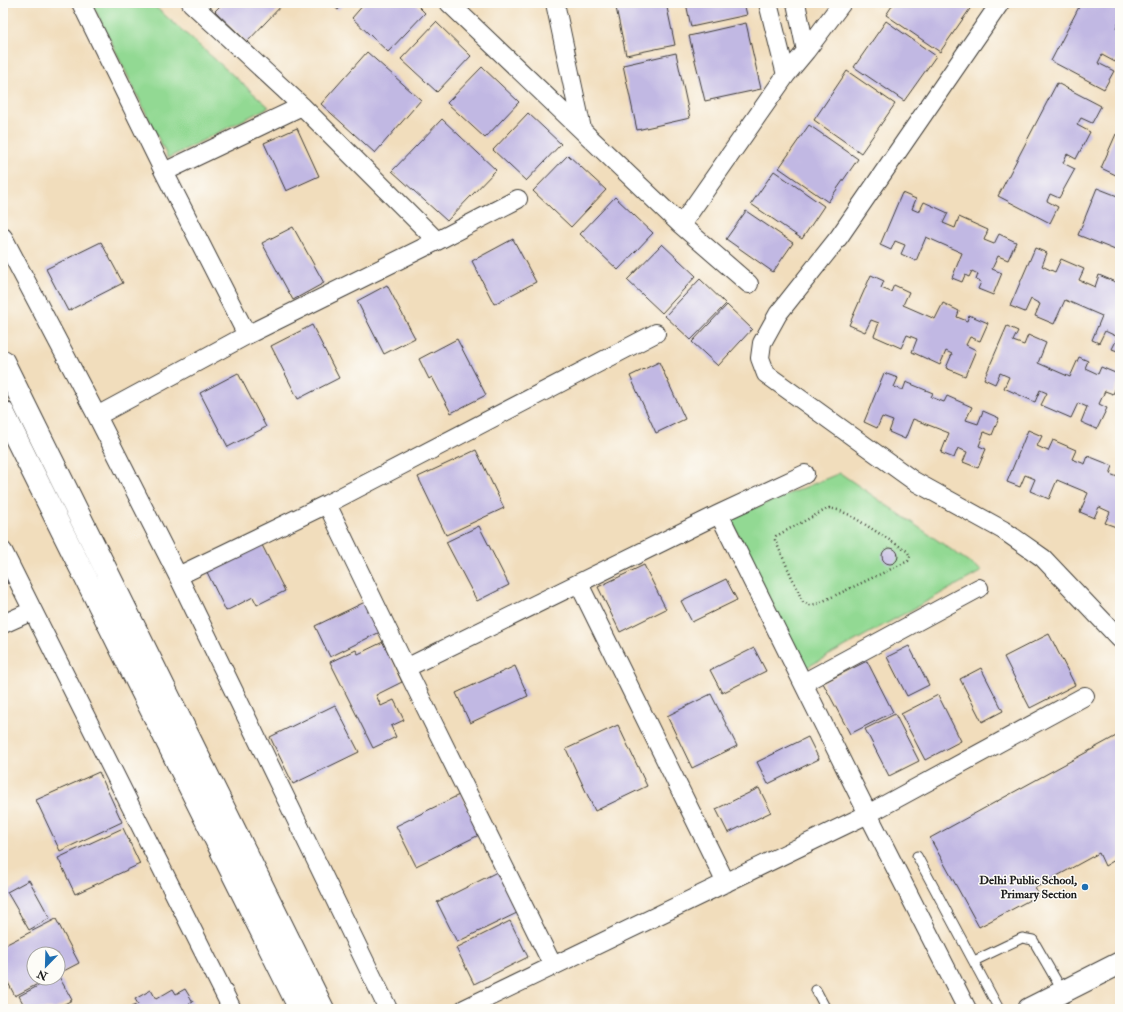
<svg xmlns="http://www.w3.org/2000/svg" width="1123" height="1012" font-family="'IM FELL Double Pica',serif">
<rect width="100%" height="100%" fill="#fdfcf7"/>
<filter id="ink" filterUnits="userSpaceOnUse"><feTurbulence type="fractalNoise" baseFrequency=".025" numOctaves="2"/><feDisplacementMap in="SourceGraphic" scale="8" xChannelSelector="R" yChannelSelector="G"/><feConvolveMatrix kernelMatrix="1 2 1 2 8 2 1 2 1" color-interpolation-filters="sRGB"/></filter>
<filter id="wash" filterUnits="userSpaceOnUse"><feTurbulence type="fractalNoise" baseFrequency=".012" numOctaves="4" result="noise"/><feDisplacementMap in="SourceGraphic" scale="16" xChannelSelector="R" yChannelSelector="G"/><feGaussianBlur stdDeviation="0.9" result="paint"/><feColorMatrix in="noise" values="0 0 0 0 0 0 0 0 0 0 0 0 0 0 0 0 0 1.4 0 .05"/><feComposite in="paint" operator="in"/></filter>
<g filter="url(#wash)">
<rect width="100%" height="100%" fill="#f1ddbc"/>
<path fill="#92d993" stroke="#577a58" d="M92 3H151L269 107 168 158Z
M840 473 982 571 804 669 730 518Z"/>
<g id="blocks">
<path fill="#c1b8e3" d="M223 3H284L247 42 215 11Z
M330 3H345L338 10Z
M365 3H415L425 13 388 52 352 18Z
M615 3H666L675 45 626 55Z
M686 3H744L747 15 691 27Z
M894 3H974L940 52 886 15Z
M1081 3H1120V20L1116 28 1120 30V53L1115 62 1102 55 1098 63 1114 71 1104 89 1051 61Z
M886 21 936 56 904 101 854 67Z
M436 22 471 56 437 92 401 59Z
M746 23 761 89 705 101 689 36Z
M367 52 421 100 375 153 321 104Z
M676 53 690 118 637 130 623 65Z
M482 67 519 102 485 138 447 103Z
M847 71 895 104 861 153 814 120Z
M1057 83 1101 106 1092 123 1081 118 1077 125 1090 132 1076 159 1067 154 1063 163 1075 169 1059 198 1050 194 1047 201 1058 207 1050 223 998 196Z
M528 113 561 144 526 181 493 150Z
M442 119 496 170 447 221 392 171Z
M809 125 858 159 828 202 779 168Z
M297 128 319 176 286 191 264 143Z
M1116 134 1120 136V177L1101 168Z
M568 155 606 190 571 227 533 191Z
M774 171 824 206 802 239 751 204Z
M1097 188 1120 197V252L1078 235Z
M902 193 916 199 912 209 919 212 924 202 948 213 943 223 955 228 959 217 988 230 984 240 994 244 999 234 1016 242 1008 260 998 256 992 269 1002 273 993 295 978 289 981 282 976 280 978 274 972 271 969 277 965 275 962 282 952 278 962 253 926 237 916 261 901 254 905 245 895 241 891 250 880 245Z
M615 197 653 233 618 270 580 234Z
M746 211 793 243 773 272 726 239Z
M293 227 324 283 293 300 262 243Z
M513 239 536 282 494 304 472 261Z
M101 242 123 283 68 311 46 269Z
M662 244 696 276 662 313 627 280Z
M1035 248 1047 253 1042 266 1055 272 1061 259 1084 269 1079 280 1095 287 1099 275 1120 284V352L1112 349 1118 337 1105 331 1099 343 1092 340 1102 316 1065 300 1054 324 1035 316 1040 304 1031 299 1025 312 1010 306Z
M871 275 884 281 881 288 891 292 894 285 909 292 903 305 935 319 943 303 959 311 957 317 967 321 969 315 988 323 980 341 970 337 966 345 976 350 965 376 946 368 952 354 946 351 940 365 912 352 917 339 907 335 901 348 874 336 879 323 871 320 865 332 849 325Z
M700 279 726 304 691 340 665 316Z
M387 285 415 338 384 354 357 301Z
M727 305 752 329 718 366 692 342Z
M312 325 339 378 298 399 271 346Z
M1007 326 1018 331 1013 341 1024 345 1028 335 1046 343 1038 363 1070 377 1079 357 1088 361 1085 368 1098 374 1101 367 1120 375V379L1113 394 1105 391 1099 404 1107 408 1097 429 1081 422 1087 407 1078 403 1071 418 1041 405 1047 393 1040 390 1035 402 1004 388 1009 377 1000 373 995 384 984 379Z
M457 339 486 395 451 413 432 377 429 379 419 359Z
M659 362 685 419 656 433 630 376Z
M238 373 266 427 228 447 200 393Z
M884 373 898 378 894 387 903 390 906 382 933 393 931 397 944 402 947 396 972 407 966 420 978 424 983 411 999 418 992 435 984 432 979 446 986 449 978 468 963 462 967 452 958 448 954 458 941 453 949 433 913 419 905 439 889 432 893 421 882 417 877 428 864 422Z
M1028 430 1042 436 1037 446 1048 451 1053 440 1076 450 1072 459 1085 464 1088 456 1113 466 1110 474 1120 478V525L1119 528 1105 523 1110 512 1099 507 1094 518 1080 512 1088 493 1057 480 1049 499 1030 491 1035 479 1025 475 1020 487 1007 482Z
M476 450 504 508 446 535 418 477Z
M479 526 509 585 477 601 446 542Z
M261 543 285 591 257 605 253 597 226 611 206 570Z
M882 556a8 8 0 1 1 16 0a8 8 0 1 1-16 0Z
M644 565 666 609 620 632 598 587Z
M3 574 8 583 3 586Z
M726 579 737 600 692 622 681 601Z
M365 602 380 632 330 657 315 626Z
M1049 634 1075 685 1030 708 1004 657Z
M383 642 402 682 376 695 381 706 394 700 404 720 391 726 396 737 373 748 330 662 356 650 358 654Z
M909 646 929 685 907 696 887 657Z
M754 648 766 671 722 693 710 670Z
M867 661 893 712 850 734 823 683Z
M515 666 528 696 470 723 456 693Z
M981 668 1003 711 982 722 960 679Z
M711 694 737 746 692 768 667 716Z
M938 695 961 741 925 760 901 714Z
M335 705 359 752 293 784 270 737Z
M895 714 919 761 889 776 865 729Z
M618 725 647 786 595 811 566 749Z
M1118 735 1120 738V857L1105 866 1099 853 1035 888 1039 895 979 927 930 838Z
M808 737 819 759 768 784 757 762Z
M99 772 122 822 60 851 36 800Z
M759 788 771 812 728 833 716 809Z
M461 794 481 834 416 866 396 826Z
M123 828 140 864 75 894 58 858Z
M499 871 519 912 457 942 437 902Z
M29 880 50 918 29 930 7 892Z
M56 919 79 963 58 974V954H34V978H49L15 996 3 973V946Z
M510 921 528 957 474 984 456 948Z
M58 975 72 1000 55 1009H26L19 996 53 978H58Z
M173 989 176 994 185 989 193 1002 184 1007 185 1009H132L131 1007 138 1004 135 999 151 990 156 999Z"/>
</g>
</g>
<g filter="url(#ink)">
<use href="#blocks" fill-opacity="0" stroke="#3c3934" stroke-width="1"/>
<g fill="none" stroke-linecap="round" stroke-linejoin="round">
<defs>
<path id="lane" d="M917 856 999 1009
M974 961 1022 938 1033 940 1063 992
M816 990 826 1009"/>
<path id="street" d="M81 3 164 172 247 335
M191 3 302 106 437 241
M449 3 681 225 749 284
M555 3 582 129
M768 3 786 75
M796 3 806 51
M1000 3 839 237 778 314 762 343 760 358 766 374 914 481 1003 530 1043 558 1120 639
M164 172 302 106
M681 225 786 75 806 51 842 3
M3 237 97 416 178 576 388 1009
M97 416 247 335 437 241 518 199
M327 504 406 668 553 966
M719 514 868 814 967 1009
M3 551 232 1009
M178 576 327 504 656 333
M579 584 726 883
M3 624 32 611
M406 668 719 514 805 474
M803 683 979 588
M464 1009 868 814 1085 696"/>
<path id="secondary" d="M3 361 323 1009
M3 412 300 1009
M1029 1009 1120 963"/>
</defs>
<use href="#lane" stroke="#3c3934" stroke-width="11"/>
<use href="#street" stroke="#3c3934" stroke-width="20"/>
<use href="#secondary" stroke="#3c3934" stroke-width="24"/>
<path stroke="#3c3934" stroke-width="2.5" stroke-dasharray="1 3" stroke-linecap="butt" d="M829 508 838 510 850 515 907 551 910 556 908 561 817 604 810 605 803 602 775 540 776 536Z"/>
<use href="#lane" stroke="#fff" stroke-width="9"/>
<use href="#street" stroke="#fff" stroke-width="18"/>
<use href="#secondary" stroke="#fff" stroke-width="22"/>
</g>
</g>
<circle fill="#1f6fb2" stroke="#fdfcf7" stroke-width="1.5" cx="1085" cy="887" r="4"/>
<g text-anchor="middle" stroke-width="3" stroke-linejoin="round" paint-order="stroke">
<g font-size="12" font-weight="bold" fill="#1c1c1c" stroke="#fdfcf7" text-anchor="end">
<text x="1077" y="884">Delhi Public School,<tspan x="1077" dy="14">Primary Section</tspan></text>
</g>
</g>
<rect width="1123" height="1012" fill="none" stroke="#fdfcf7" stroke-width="16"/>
<g transform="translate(46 966) rotate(203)"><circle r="19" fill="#fdfcf7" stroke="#a3a29f"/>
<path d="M0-3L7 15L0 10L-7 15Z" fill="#1f6fb2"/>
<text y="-6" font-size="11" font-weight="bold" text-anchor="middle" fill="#1c1c1c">N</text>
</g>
</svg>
